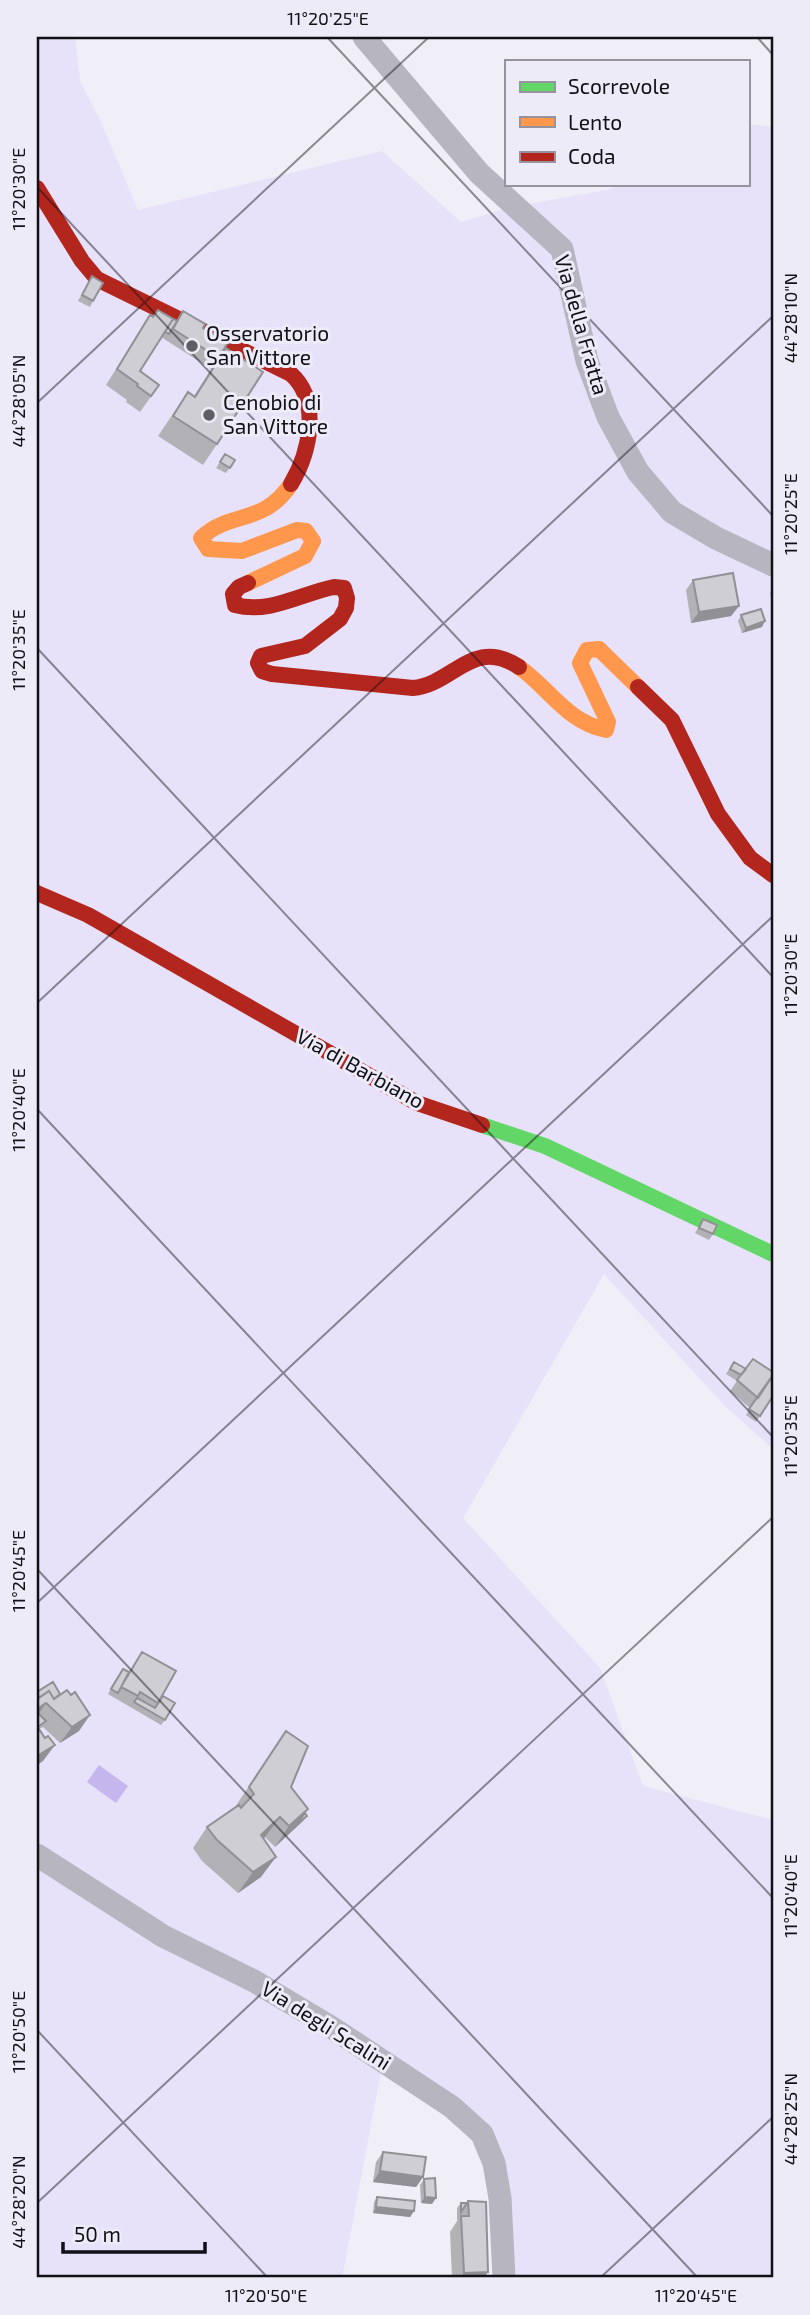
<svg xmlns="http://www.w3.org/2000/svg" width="810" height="2315" font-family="'Exo 2',sans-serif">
<rect width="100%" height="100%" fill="#f0eef6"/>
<path fill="#e7e1fa" d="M37 37H75L80 81 101 122 138 210 382 151 461 222 512 207 612 189 621 184H749V124L773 127V1449L723 1404 604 1274 463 1518 600 1668 643 1786 773 1820V2278H502L497 2160 383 2061 342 2278H37Z"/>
<path fill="#c5b7ed" d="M99 1765 128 1786 116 1803 87 1782Z"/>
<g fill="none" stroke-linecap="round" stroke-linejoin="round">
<path stroke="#b7b5c0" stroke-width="23" d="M364 37 479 173 562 249 587 361 608 417 638 472 672 512 716 538 773 565
M37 1855 163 1936 254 1981 331 2027 452 2107 482 2134 494 2163 500 2198 504 2278"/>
<path stroke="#63d668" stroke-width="16" d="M482 1125 545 1146 773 1254"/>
<path stroke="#ff974d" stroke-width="16" d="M248 583 305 556 313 541 306 531 297 530 242 551 208 549 201 538C231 510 263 526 291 484
M519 667C549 688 567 722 606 730L608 722 580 663 587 650 599 649 638 687"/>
<path stroke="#b3261e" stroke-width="16" d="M37 188 82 261 97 279 291 374C321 401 310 452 291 484
M248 583 239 587 233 594 235 605C270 614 300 594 334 587L344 588 347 598 346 608 340 619 305 646 261 656 258 663 262 671 272 674 413 688C454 684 473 636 519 667
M638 687 672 720 718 814 750 858 773 875
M37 893 88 915 417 1103 482 1125"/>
</g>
<path fill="#b2b1b6" d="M92 276 93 301 90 307 78 301Z
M183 311 203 328 219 358 217 444 203 465 158 436 188 392 194 396 211 369 161 337 140 371 159 385 140 412 126 402 127 400 106 385 150 315 153 317 176 321Z
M225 454 235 460 226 473 216 468Z
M693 580 739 606 731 616 691 623 686 590Z
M773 589V605L770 593Z
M741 615 762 627 742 633 738 621Z
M703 1219 713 1234 709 1240 695 1233Z
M734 1362 746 1369 770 1379 773 1396 756 1422 746 1415 750 1408 730 1391 737 1381 726 1374Z
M142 1652 163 1696 165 1720 161 1725 108 1694 119 1674 129 1672Z
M37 1692 79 1731 60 1743 43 1727 39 1729 43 1761 37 1765Z
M286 1731 291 1787 305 1813 303 1821 275 1847 265 1837 264 1839 261 1877 238 1893 202 1861 193 1848 207 1827 235 1807Z
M383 2152 423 2177 416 2187 373 2182 376 2162Z
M424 2179 432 2204 421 2203 420 2185Z
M377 2197 414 2211 410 2217 373 2213 374 2202Z
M468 2201 484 2278H452L450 2232 457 2221V2208L461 2203H467Z"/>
<path fill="#919094" d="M739 606 731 616 691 623 699 612Z
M765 621 762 627 742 633 746 628Z
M46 1703 37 1716V1709Z
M90 1715 79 1731 60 1743 72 1727Z
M55 1745 43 1761 37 1765V1756Z
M308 1809 297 1824 307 1816 303 1821 275 1847 289 1826Z
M280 1817 265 1837 246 1855 261 1835Z
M276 1857 261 1877 238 1893 253 1872Z
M380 2171 423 2177 416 2187 373 2182Z
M425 2197 436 2198 432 2204 421 2203Z
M376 2207 414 2211 410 2217 373 2213Z
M488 2272 484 2278H460L464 2273Z"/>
<path fill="#cfced4" stroke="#919094" stroke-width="2" d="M92 276 103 283 93 301 82 295Z
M158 310 173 319 140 371 159 385 151 396 137 386 138 384 117 369 150 315 153 317Z
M183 311 205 324 203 328 228 342 219 358 173 329Z
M165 314 177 321 169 334 165 332 173 319Z
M226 348 263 372 217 444 173 416 188 392 195 397Z
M225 454 235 460 230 468 220 462Z
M733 573 739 606 699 612 693 580Z
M761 609 765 621 746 628 741 615Z
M703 1219 717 1225 713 1234 699 1228Z
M753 1359 773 1372V1375L758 1398 737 1380Z
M734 1362 746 1369 741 1375 730 1369Z
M770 1379 773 1382V1396L760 1416 749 1409Z
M142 1652 176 1671 158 1703 140 1692 138 1696 121 1687Z
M123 1669 129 1672 118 1693 111 1689Z
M53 1682 60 1694 54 1699 49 1691 39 1698 37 1692Z
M67 1690 71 1695 75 1692 90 1715 72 1727 46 1703 37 1709V1699L49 1691 54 1699Z
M163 1696 175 1703 165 1720 134 1702 137 1698 155 1708Z
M38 1713 46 1721 38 1727 37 1726V1714Z
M37 1726 45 1738 48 1736 55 1745 37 1756Z
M286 1731 308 1746 291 1787 308 1809 289 1826 280 1817 261 1835 276 1857 253 1872 217 1840 207 1827 239 1805 241 1808 254 1794 249 1787Z
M305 1813 307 1816 297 1824Z
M383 2152 426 2157 423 2177 380 2171Z
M435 2178 436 2198 425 2197 424 2179Z
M377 2197 415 2201 414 2211 376 2207Z
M468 2201 486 2202 488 2272 464 2273 461 2216H469Z
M461 2203H467L461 2212Z"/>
<path fill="none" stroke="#111015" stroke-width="2" stroke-opacity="0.45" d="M327 37 773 516M757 37 773 55M37 187 773 977M37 403 429 37M37 648 773 1437M37 1003 773 316M37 1109 773 1898M37 1569 698 2278M37 1603 773 916M37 2030 268 2278M37 2203 773 1517M600 2278 773 2117"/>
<g fill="#5f5e64" stroke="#eeebf9" stroke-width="2.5">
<circle cx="192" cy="346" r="7"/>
<circle cx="209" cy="415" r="7"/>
</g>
<g text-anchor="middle" stroke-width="6" stroke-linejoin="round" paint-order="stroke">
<g font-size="21" fill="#111015" stroke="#eeebf9">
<text transform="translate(581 325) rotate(74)" y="7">Via della Fratta</text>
<text transform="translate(360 1069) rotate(29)" y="7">Via di Barbiano</text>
<text transform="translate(326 2026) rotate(32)" y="7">Via degli Scalini</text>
</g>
<g font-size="21" fill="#111015" stroke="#eeebf9" text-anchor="start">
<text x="206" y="341">Osservatorio<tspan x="206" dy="24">San Vittore</tspan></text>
<text x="223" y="410">Cenobio di<tspan x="223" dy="24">San Vittore</tspan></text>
</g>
</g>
<rect width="810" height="2315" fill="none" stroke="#eeebf9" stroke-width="77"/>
<rect x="505" y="60" width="245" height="126" fill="#eeebf9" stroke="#96939e" stroke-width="2"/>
<rect x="520" y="82" width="35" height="10" fill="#63d668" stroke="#96939e" stroke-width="2"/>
<text x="568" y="94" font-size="21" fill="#111015">Scorrevole</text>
<rect x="520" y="117" width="35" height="10" fill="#ff974d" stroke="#96939e" stroke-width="2"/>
<text x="568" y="130" font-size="21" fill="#111015">Lento</text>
<rect x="520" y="152" width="35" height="10" fill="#b3261e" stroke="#96939e" stroke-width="2"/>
<text x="568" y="164" font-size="21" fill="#111015">Coda</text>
<path d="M63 2242v10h142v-10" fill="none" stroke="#111015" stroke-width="3.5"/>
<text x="74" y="2242" font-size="21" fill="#111015" stroke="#eeebf9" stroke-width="5" paint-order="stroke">50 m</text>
<rect x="38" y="38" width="734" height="2238" fill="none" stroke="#111015" stroke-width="2.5"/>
<g font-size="18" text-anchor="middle" fill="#111015">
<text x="328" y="25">11°20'25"E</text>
<text transform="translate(19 189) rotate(-90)" y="6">11°20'30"E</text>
<text transform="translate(791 318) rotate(-90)" y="6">44°28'10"N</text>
<text transform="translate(19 401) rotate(-90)" y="6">44°28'05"N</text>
<text transform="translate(791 514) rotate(-90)" y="6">11°20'25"E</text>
<text transform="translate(19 650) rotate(-90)" y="6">11°20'35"E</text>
<text transform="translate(791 975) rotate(-90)" y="6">11°20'30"E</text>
<text transform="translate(19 1110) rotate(-90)" y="6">11°20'40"E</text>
<text transform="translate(791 1436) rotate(-90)" y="6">11°20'35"E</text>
<text transform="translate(19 1571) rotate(-90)" y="6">11°20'45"E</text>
<text transform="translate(791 1896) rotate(-90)" y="6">11°20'40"E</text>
<text transform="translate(19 2032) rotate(-90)" y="6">11°20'50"E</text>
<text transform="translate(791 2119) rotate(-90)" y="6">44°28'25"N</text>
<text transform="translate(19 2202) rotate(-90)" y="6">44°28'20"N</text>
<text x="266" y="2302">11°20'50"E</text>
<text x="696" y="2302">11°20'45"E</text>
</g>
</svg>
